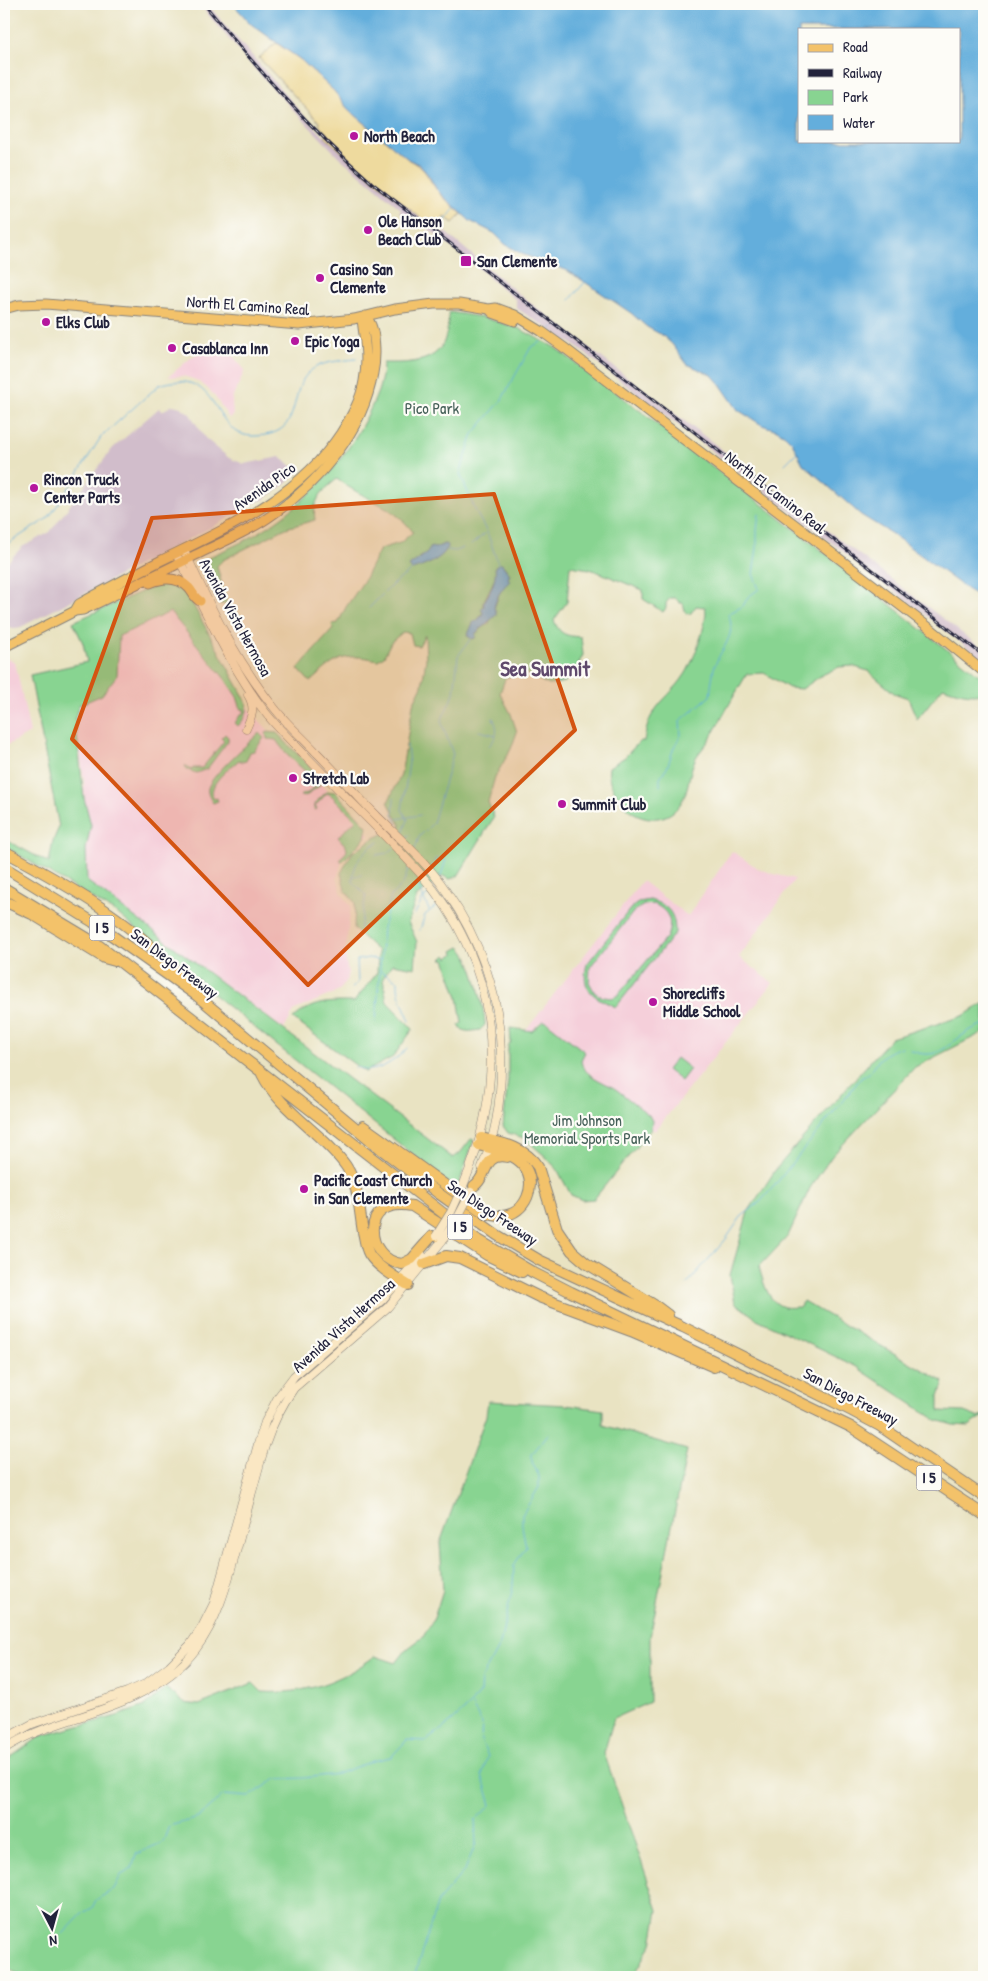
<svg xmlns="http://www.w3.org/2000/svg" width="988" height="1981" font-family="'Patrick Hand',sans-serif">
<rect width="100%" height="100%" fill="#fdfcf7"/>
<filter id="ink" filterUnits="userSpaceOnUse"><feTurbulence type="fractalNoise" baseFrequency=".02" numOctaves="2"/><feDisplacementMap in="SourceGraphic" scale="10" xChannelSelector="R" yChannelSelector="G"/><feConvolveMatrix kernelMatrix="1 2 1 2 8 2 1 2 1" color-interpolation-filters="sRGB"/></filter>
<filter id="wash" filterUnits="userSpaceOnUse"><feTurbulence type="fractalNoise" baseFrequency=".0096" numOctaves="4" result="noise"/><feDisplacementMap in="SourceGraphic" scale="20" xChannelSelector="R" yChannelSelector="G"/><feGaussianBlur stdDeviation="1.12" result="paint"/><feColorMatrix in="noise" values="0 0 0 0 0 0 0 0 0 0 0 0 0 0 0 0 0 1.4 0 .05"/><feComposite in="paint" operator="in"/></filter>
<g filter="url(#wash)">
<rect width="100%" height="100%" fill="#e9e3c2"/>
<path fill="#f5cfda" d="M225 347 245 370 232 399 233 416 229 418 213 394 206 387 196 380 183 376 168 377 193 356Z
M170 612 247 702 251 712 369 834 342 862 337 878 342 894 351 906 345 955 348 973 347 980 339 991 295 1010 284 1029 87 881 84 781 75 718 79 705 102 695 117 675 119 636Z
M6 658 12 660 16 666 30 733 4 747V660Z
M732 851 759 869 777 875 795 879 739 957 773 983 655 1131 651 1128 652 1121 614 1088 605 1085 584 1069 581 1060 584 1052 547 1022 543 1021 538 1024 532 1031H523L527 1029 642 881 688 916Z"/>
<path fill="#d1bdcb" d="M199 4H207L306 118 325 137 406 206 442 235 445 232 525 299 984 650V660L574 345 516 308V300L488 277 489 276 422 224 419 227 400 212 401 209 339 157 298 115 255 69Z
M173 405 181 407 190 414 205 438 229 458 244 464 280 457 299 471 282 487 263 500 256 502 246 509 21 627 14 629 9 628 4 615V566L22 547 50 532 112 449 159 408 162 411Z"/>
<path fill="#88d491" stroke="#557b66" fill-rule="evenodd" d="M449 312 481 317 518 328 554 347 626 400 820 549 984 679V692C972 697 954 691 943 687L917 719 908 698 894 693 868 671 852 666 839 667 822 675 802 689 789 688 764 673 747 674C734 695 723 716 711 737 706 746 697 753 694 762 687 779 689 798 674 811 658 825 631 817 621 801 613 789 607 781 609 767L625 757 640 741H644C646 731 648 720 654 712 661 700 676 689 684 676 692 666 710 617 705 607L696 606 691 613 686 614 683 603H680L675 598H670L666 603V608L663 612 643 599V590L590 569 570 566 567 602 554 620C559 635 567 636 581 637L583 655 577 667 565 682 549 685 521 671 505 679 500 693 511 714 517 732 511 749 495 777 488 802 494 817 458 876 450 879 443 876 417 896 408 922 417 942 415 968 392 964 383 978 387 1002 413 1029 393 1057 365 1072 293 1019C312 1001 328 1002 354 1002L377 973 378 951 354 929 355 903 345 890 341 873 352 853 372 839 401 826 388 802 401 775 413 704 422 686 426 659 425 635 419 646 413 645 410 633 403 632 391 642 384 656 378 660C342 652 336 659 310 682L298 669C309 655 321 643 333 629L332 624 338 623 346 607 363 582 380 549 400 543 413 532C394 505 361 498 337 479 322 491 312 500 315 520L286 528 223 560 217 566 227 604H219L203 572 209 563V557C220 552 232 547 244 541 295 514 340 470 366 418 375 400 383 384 383 363 405 363 436 365 445 339 448 331 448 320 449 312ZM444 544C439 552 435 564 424 565L419 558ZM502 564 510 574 508 578 509 581 500 591 489 623 476 633 467 636 483 613V603Z
M161 583C172 584 179 587 187 594L243 695C250 708 248 715 238 726L235 723 241 714 244 713V709H241L237 697 225 679 170 612 119 636 117 675 102 695 79 705 75 718 84 798 91 825 86 849 87 881 453 1158 460 1153 471 1139 474 1140 457 1190 204 987 200 980 191 976 118 914 4 846V839L49 863 53 841 59 827 30 675 87 662 83 643 73 622Z
M267 732 277 733 320 777 319 786 305 797 300 796 302 794 308 793 317 785V780L312 778C300 766 285 754 276 740L267 739 266 734Z
M259 733 264 738 254 751 250 752 246 761 242 762 239 760C229 769 206 784 214 799L217 798 218 801 213 803C210 798 207 794 208 788 212 774 248 744 259 733Z
M225 734 228 737V741L207 769 196 773 186 769 185 765 191 770 193 768H202L224 741 221 738Z
M327 791 335 792 367 826 365 838 342 862 340 859 347 851 346 846 338 837 356 820 331 795 327 793 315 806 317 809 315 810 314 804Z
M650 900C669 906 675 913 675 933L616 1007C594 997 580 991 587 964L630 909 639 902ZM654 904C669 911 673 921 667 937L618 995 612 998 603 997 595 993 589 982 590 967 634 911 644 905Z
M460 947C472 954 485 1010 485 1025L480 1030C471 1031 463 1034 459 1025L462 1023 458 997 445 959H442L446 955 448 958 454 954 453 951Z
M984 1003V1032L915 1067 832 1156 810 1188 788 1236 759 1267C763 1280 767 1302 784 1307 788 1308 795 1307 800 1307L803 1301 944 1382 939 1396V1411L964 1412 977 1417 984 1415V1416L969 1426 953 1425 936 1420 855 1366 757 1319 735 1303 730 1275 748 1212 776 1169 800 1141 891 1038 963 1016Z
M543 1021 547 1022 585 1052 581 1060C582 1076 606 1082 617 1090 628 1098 638 1107 649 1115L652 1121 651 1129 594 1199 582 1200 571 1195 557 1169 545 1156 524 1138 508 1133 503 1126 508 1080V1046L511 1042 510 1028 532 1031Z
M676 1058 690 1069 681 1081 667 1070Z
M488 1401 566 1405 603 1410V1425L687 1450 650 1637V1702L614 1718 604 1753 658 1910 652 1944 633 1977H25L4 1967V1762L41 1736 117 1716 145 1706 166 1688 184 1703 199 1705 253 1683 262 1692C304 1695 342 1681 375 1656L396 1663 407 1649 423 1637 434 1618 443 1590 440 1543 486 1416Z"/>
<path fill="#eeda9e" stroke="#887e6c" d="M276 43 301 60 334 91 348 109 408 159C429 170 425 176 438 191 445 200 454 207 462 214L453 223 445 217 435 230 362 170 325 137 328 134 320 127 319 122 259 58Z"/>
<path fill="#64aedc" stroke="#43688c" fill-rule="evenodd" d="M233 4H984V599L968 590 892 534 861 515 803 464 792 442 785 435 777 430 762 425 738 410 720 384 712 375 687 364 672 344 662 335 647 327 631 313 579 278 566 270 522 254 505 244 494 233 470 221 437 190 429 176 420 165 408 159 348 109 334 91 301 60 251 24ZM799 29H959V141H799Z
M444 544 448 545C446 558 423 567 412 570L409 566 427 553 431 547 435 548Z
M499 564H502L510 575 508 578 510 581C501 589 497 596 494 608L496 611V615L476 633 475 638 473 639 467 636C470 631 471 626 474 621H477L483 613 481 609 484 606 483 603C490 593 497 580 495 566Z"/>
<g fill="none" stroke-linecap="round" stroke-linejoin="round">
<path stroke="#64aedc" stroke-width="1" d="M437 231 455 208
M570 300 585 282
M556 323 558 321
M551 329 553 327
M785 464 797 452
M471 545 487 532
M4 549 9 543 48 518 62 499 101 437 159 385C222 365 210 437 254 436 306 435 286 395 309 372 320 361 341 361 356 359
M447 550 455 551 463 548
M499 566 487 532 477 514 460 474 473 434 501 401 531 347 541 342
M369 608 393 584 413 569
M479 731 496 735
M487 748C496 739 500 731 493 718
M660 786V777L667 768 674 747 681 735 680 721 710 696C711 687 712 677 714 668 720 649 738 635 728 614L743 606 748 597 759 589 753 574 757 548V530L759 514
M394 798 393 814 397 824
M397 819 420 815
M403 832 408 820 402 810 409 763 407 745
M405 840 410 835
M415 849 419 837 433 823 453 754 441 721 454 693 458 656 472 637
M376 855 388 853 394 848
M432 866 436 858 446 860 440 878
M354 876 362 875
M417 884 429 910
M414 915 423 899 431 892
M360 928 366 895 353 882C352 865 364 848 379 842
M420 930 425 915 436 906
M381 971 398 981C397 997 405 1007 410 1021
M351 989 358 983 357 960 369 958 381 961
M376 1022 383 928 391 896 404 882 409 867
M910 1050C935 1061 944 1048 963 1035 969 1030 977 1027 984 1024
M355 1067C360 1068 365 1071 370 1070 383 1069 399 1058 407 1048
M687 1284 726 1239 741 1217 760 1202 775 1185 861 1078C874 1071 870 1070 878 1061 884 1053 893 1050 902 1047
M62 1935 83 1913 92 1908 96 1900 114 1889 121 1875 132 1869 136 1854 163 1842 169 1826 198 1818 223 1795 249 1797 276 1779 304 1778 337 1774 372 1761 391 1757 407 1740 426 1741 450 1723 471 1704 480 1692 481 1680 500 1644 513 1586 514 1565 526 1547 522 1526V1515L539 1487V1476L532 1462V1454L549 1433
M414 1977 438 1901 465 1870 476 1843 475 1820 491 1805 482 1775 488 1756 481 1740 482 1723 472 1706"/>
</g>
</g>
<g filter="url(#ink)">
<g fill="none" stroke-linecap="round" stroke-linejoin="round">
<defs>
<path id="secondary" d="M184 550C209 605 237 663 276 710 288 725 304 739 317 753 337 773 355 794 375 814 399 838 427 862 446 891 480 939 500 995 501 1053 502 1093 498 1131 482 1167
M176 554C204 607 228 663 265 712 276 726 290 740 303 753 341 793 382 831 419 872 500 964 509 1076 463 1186
M246 729C252 715 256 708 248 695
M4 1739 32 1724 127 1692 145 1684 169 1666 190 1645 202 1627 214 1603 258 1444 265 1422 278 1397 294 1376 382 1300 422 1255
M4 1749C44 1723 91 1717 133 1697 156 1686 181 1670 196 1649 219 1618 228 1581 238 1545 247 1512 255 1479 265 1446 272 1425 281 1406 294 1388L388 1307 442 1241"/>
<path id="primary" d="M4 309 19 305 46 304 299 325 354 319 395 309 434 304H459L489 309 496 308 515 315 541 331 566 349 931 629 984 672
M489 309 493 313 515 321
M150 583C164 577 178 577 189 588 193 592 194 598 200 601
M75 611 79 604C106 589 133 575 160 561 227 528 298 498 341 433 351 417 361 400 364 381 368 360 365 341 362 320L365 316
M4 647 75 611 83 610C123 591 163 571 202 552 225 541 249 531 269 517 318 484 363 432 373 373 376 359 377 326 365 316"/>
<path id="highway" d="M4 851C71 887 141 925 189 987
M4 867 93 922 196 995 381 1149 438 1193 497 1235 539 1260 683 1327 852 1411 880 1426 984 1497
M4 888 97 944 475 1238 534 1273 571 1292 851 1427 984 1515
M4 901 32 914 104 958 115 961
M262 1074C280 1111 322 1132 346 1166 359 1186 359 1209 363 1232 365 1239 365 1247 369 1254 377 1267 395 1277 408 1285
M363 1126 480 1210C487 1213 494 1217 502 1216 526 1214 538 1184 524 1166 514 1153 493 1149 479 1145
M481 1138C503 1143 525 1147 538 1167L557 1229 572 1251 586 1263 656 1306 668 1315
M474 1186C488 1177 483 1152 507 1157
M436 1236H432L412 1259 402 1264C365 1260 358 1196 412 1206L487 1255 522 1272
M424 1264 446 1256 460 1258 539 1297 631 1331 714 1367"/>
</defs>
<use href="#secondary" stroke="#86827e" stroke-width="9"/>
<use href="#primary" stroke="#86827e" stroke-width="11"/>
<use href="#highway" stroke="#86827e" stroke-width="12"/>
<use href="#secondary" stroke="#fae7c3" stroke-width="8"/>
<use href="#primary" stroke="#f3c26a" stroke-width="9"/>
<use href="#highway" stroke="#f3c26a" stroke-width="10"/>
<defs>
<path id="rail" d="M204 4C257 68 309 128 372 183L984 656"/>
</defs>
<use href="#rail" stroke="#22223b" stroke-width="3"/>
<use href="#rail" stroke="#fdfcf7" stroke-width="1" stroke-dasharray="4" stroke-linecap="butt"/>
<defs>
<path id="secondary-bridge" d="M436 1236 451 1212 463 1186
M442 1241 458 1217 471 1192"/>
</defs>
<use href="#secondary-bridge" stroke="#86827e" stroke-width="9" stroke-linecap="butt"/>
<use href="#secondary-bridge" stroke="#fae7c3" stroke-width="8"/>
</g>
</g>
<path fill="#d45411" fill-opacity="0.2" stroke="#d45411" stroke-width="4" stroke-linejoin="round" d="M494 494 575 730 308 985 72 739 152 518Z"/>
<g fill="#b5179e" stroke="#fdfcf7" stroke-width="2">
<circle cx="354" cy="136" r="5"/>
<circle cx="368" cy="230" r="5"/>
<rect x="460" y="255" width="12" height="12" rx="2.5"/>
<circle cx="320" cy="278" r="5"/>
<circle cx="46" cy="322" r="5"/>
<circle cx="295" cy="341" r="5"/>
<circle cx="172" cy="348" r="5"/>
<circle cx="34" cy="488" r="5"/>
<circle cx="293" cy="778" r="5"/>
<circle cx="562" cy="804" r="5"/>
<circle cx="653" cy="1002" r="5"/>
<circle cx="304" cy="1189" r="5"/>
</g>
<g text-anchor="middle" stroke-width="4.5" stroke-linejoin="round" paint-order="stroke">
<g fill="#fdfcf7" stroke="#646373" stroke-width="1">
<rect x="89.5" y="915.5" width="25" height="25" rx="4"/>
<rect x="447.5" y="1214.5" width="25" height="25" rx="4"/>
<rect x="916.5" y="1465.5" width="25" height="25" rx="4"/>
</g>
<g font-size="15" font-weight="bold" fill="#22223b">
<text x="102" y="933">I 5</text>
<text x="460" y="1232">I 5</text>
<text x="929" y="1483">I 5</text>
</g>
<g font-size="16" font-weight="bold" fill="#22223b" stroke="#fdfcf7" text-anchor="start">
<text x="364" y="142">North Beach</text>
<text x="378" y="227">Ole Hanson<tspan x="378" dy="18">Beach Club</tspan></text>
<text x="477" y="267">San Clemente</text>
<text x="330" y="275">Casino San<tspan x="330" dy="18">Clemente</tspan></text>
<text x="56" y="328">Elks Club</text>
<text x="305" y="347">Epic Yoga</text>
<text x="182" y="354">Casablanca Inn</text>
<text x="44" y="485">Rincon Truck<tspan x="44" dy="18">Center Parts</tspan></text>
<text x="303" y="784">Stretch Lab</text>
<text x="572" y="810">Summit Club</text>
<text x="663" y="999">Shorecliffs<tspan x="663" dy="18">Middle School</tspan></text>
<text x="314" y="1186">Pacific Coast Church<tspan x="314" dy="18">in San Clemente</tspan></text>
</g>
<g font-size="16" fill="#22223b" stroke="#fdfcf7">
<text transform="translate(248 305) rotate(4)" y="6">North El Camino Real</text>
<text transform="translate(264 486) rotate(-35)" y="6">Avenida Pico</text>
<text transform="translate(776 492) rotate(38)" y="6">North El Camino Real</text>
<text transform="translate(236 617) rotate(61)" y="6">Avenida Vista Hermosa</text>
<text transform="translate(175 963) rotate(37)" y="6">San Diego Freeway</text>
<text transform="translate(493 1212) rotate(34)" y="6">San Diego Freeway</text>
<text transform="translate(343 1325) rotate(-42)" y="6">Avenida Vista Hermosa</text>
<text transform="translate(851 1396) rotate(28)" y="6">San Diego Freeway</text>
</g>
<g font-size="16" fill="#466059" stroke="#fdfcf7">
<text x="432" y="414">Pico Park</text>
<text x="587" y="1126">Jim Johnson<tspan x="587" dy="18">Memorial Sports Park</tspan></text>
</g>
<g font-size="21" font-weight="bold" fill="#5f496c" stroke="#fdfcf7">
<text x="545" y="676">Sea Summit</text>
</g>
</g>
<rect width="988" height="1981" fill="none" stroke="#fdfcf7" stroke-width="20"/>
<rect x="798" y="28" width="162" height="115" fill="#fdfcf7" stroke="#a5a5ac"/>
<rect x="808" y="44" width="25" height="8" fill="#f3c26a" stroke="#a5a5ac"/>
<text x="843" y="52" font-size="15" fill="#22223b">Road</text>
<rect x="808" y="69" width="25" height="8" fill="#22223b" stroke="#a5a5ac"/>
<text x="843" y="78" font-size="15" fill="#22223b">Railway</text>
<rect x="808" y="90" width="25" height="15" fill="#88d491" stroke="#a5a5ac"/>
<text x="843" y="102" font-size="15" fill="#22223b">Park</text>
<rect x="808" y="115" width="25" height="15" fill="#64aedc" stroke="#a5a5ac"/>
<text x="843" y="128" font-size="15" fill="#22223b">Water</text>
<g transform="translate(52 1928) rotate(174)" stroke="#fdfcf7" stroke-width="4" paint-order="stroke">
<path d="M0-4L9 19L0 12L-9 19Z" fill="#22223b"/>
<text y="-8" font-size="14" font-weight="bold" text-anchor="middle" fill="#22223b">N</text>
</g>
</svg>
